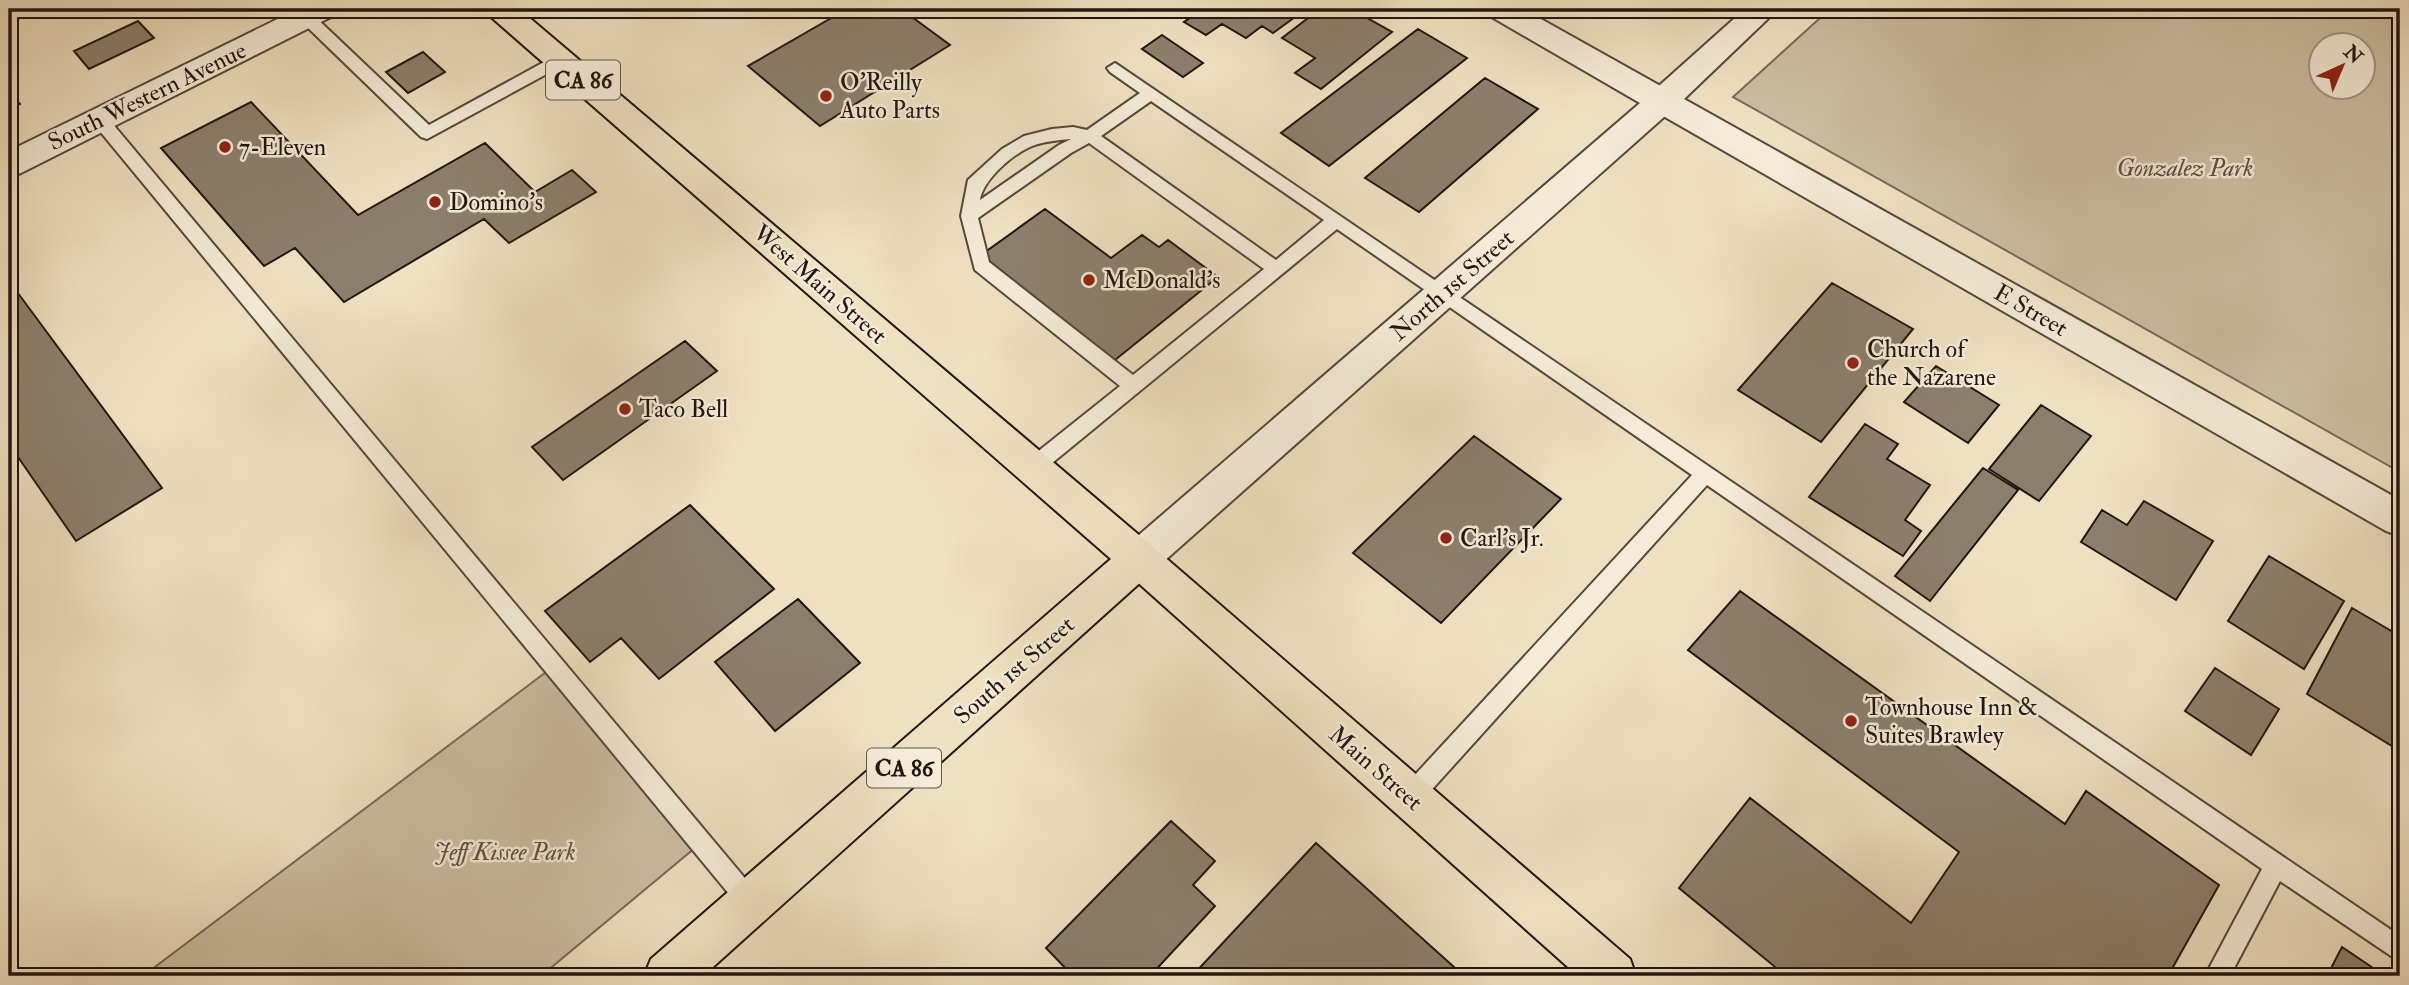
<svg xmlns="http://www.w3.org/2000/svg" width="2409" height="985" font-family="'IM FELL Double Pica',serif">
<rect width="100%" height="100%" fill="#efe0c1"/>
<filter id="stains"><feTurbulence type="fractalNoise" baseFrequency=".00286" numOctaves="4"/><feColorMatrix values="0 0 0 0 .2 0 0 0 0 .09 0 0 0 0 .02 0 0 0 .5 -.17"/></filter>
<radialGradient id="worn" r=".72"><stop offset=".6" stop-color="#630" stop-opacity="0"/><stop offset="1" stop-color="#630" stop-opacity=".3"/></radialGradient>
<path fill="#ccbea3" stroke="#766a59" stroke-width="2" fill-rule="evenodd" d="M1830 9H2400V472L1733 97ZM2322 46H2364V88H2322Z
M554 666 702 842 541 976H143Z"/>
<path fill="#8c7f6c" stroke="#20160f" stroke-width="2" d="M847 9H901L950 45 820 126 748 66Z
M1203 9H1306L1273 33 1262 26 1246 38 1222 24 1206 35 1184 22Z
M1320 9H1351L1392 32 1321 89 1295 73 1315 58 1282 38Z
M138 21 154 38 89 69 74 51Z
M1418 29 1467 58 1329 166 1281 133Z
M1162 35 1203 63 1183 77 1142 49Z
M423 52 445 72 408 93 386 72Z
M1485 78 1538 109 1419 212 1365 178Z
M9 92 20 104 9 110Z
M251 102 358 215 485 143 535 192 572 170 596 192 509 243 484 219 344 302 295 248 264 266 161 148Z
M1045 209 1111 258 1142 235 1159 247 1168 240 1218 277 1115 360 981 255Z
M9 281 162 488 76 541 9 444Z
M1832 283 1913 329 1821 442 1738 390Z
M685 341 717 371 563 480 532 447Z
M1936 366 1999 405 1968 443 1904 402Z
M2041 405 2091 436 2039 501 1989 469Z
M1865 424 1898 444 1887 459 1930 485 1905 520 1921 531 1903 556 1809 497Z
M1474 436 1561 499 1441 623 1353 553Z
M1983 468 2018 490 1930 601 1895 576Z
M2144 501 2213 541 2176 600 2081 542 2102 510 2127 525Z
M690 505 774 589 659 679 621 638 590 662 545 611Z
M2269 556 2344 601 2304 669 2228 621Z
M1740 591 2065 824 2086 791 2219 885 2168 976H1786L1679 888 1750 798 1911 923 1959 852 1688 650Z
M798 599 860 663 775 731 715 662Z
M2352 608 2400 636V751L2307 694Z
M2215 668 2279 709 2251 755 2185 711Z
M1171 821 1215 861 1193 885 1215 906 1150 976H1073L1046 948Z
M1316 843 1464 976H1192Z
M2342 947 2385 976H2327Z"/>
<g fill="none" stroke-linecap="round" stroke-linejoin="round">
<defs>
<path id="service" d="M306 12 311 13 429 125 555 56H565L568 60 565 64 427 139 421 137 301 21 299 17 301 13Z
M1115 63 2400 936V962L2280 881 2230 976H2205L2262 869 1707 485 1417 806 1409 809 1401 806 1398 798 1401 790 1692 475 1337 229 1040 473 1033 475 1026 473 1023 467 1026 461 1120 386 975 270 961 216 968 180 1002 149 1024 136 1052 129 1073 127 1087 130 1140 93 1110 72 1107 68ZM1151 101 1324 220 1276 260 1101 136ZM1071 139 1059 145 980 200C983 179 1016 150 1038 144 1049 141 1060 140 1071 139ZM1089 143 1264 269 1133 375 989 262 978 218 1071 153Z
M100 114 106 116 759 895 762 903 759 911 751 914 743 911 94 124 92 120Z"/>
<path id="minor" d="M1745 9H1778L1684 99 2400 500V536L2386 531 1651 109 1646 101 1651 93Z"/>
<path id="tertiary" d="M298 9H337L333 16 21 173 9 177V151Z
M1486 9H1523L1673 93 1678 101 1673 109 1153 571 1139 576 1125 571 1119 559 1125 547 1640 103 1490 16Z"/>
<path id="primary" d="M1139 542 1153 547 1630 959 1636 976H1578L1125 571 1119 559 1125 547Z"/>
<path id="trunk" d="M486 9H519L1153 547 1159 559 1153 571 703 976H644L651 959 1111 559 490 16Z"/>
</defs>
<use href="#service" stroke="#54483c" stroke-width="4"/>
<use href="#minor" stroke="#54483c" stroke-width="4"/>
<use href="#tertiary" stroke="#54483c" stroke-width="4"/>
<use href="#primary" stroke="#20160f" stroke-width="4"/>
<use href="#trunk" stroke="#20160f" stroke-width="4"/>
<use href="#service" fill="#f5ebd7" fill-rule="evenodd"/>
<use href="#minor" fill="#f5ebd7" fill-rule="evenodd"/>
<use href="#tertiary" fill="#f5ebd7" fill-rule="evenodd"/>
<use href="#primary" fill="#efe0c1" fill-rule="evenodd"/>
<use href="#trunk" fill="#efe0c1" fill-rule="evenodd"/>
</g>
<g fill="#8f2418" stroke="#f5ebd7" stroke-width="2.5">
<circle cx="826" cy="96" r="7"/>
<circle cx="225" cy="147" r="7"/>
<circle cx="435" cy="202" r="7"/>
<circle cx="1089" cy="280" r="7"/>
<circle cx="1853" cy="363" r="7"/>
<circle cx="625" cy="409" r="7"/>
<circle cx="1446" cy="538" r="7"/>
<circle cx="1851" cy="721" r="7"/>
</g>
<g text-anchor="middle" stroke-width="5" stroke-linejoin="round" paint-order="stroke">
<g fill="#f5ebd7" stroke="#60564b" stroke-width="2">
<rect x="546" y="60.5" width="74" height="39" rx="5"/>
<rect x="867" y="748.5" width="74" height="39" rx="5"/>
</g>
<g font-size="23" font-weight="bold" fill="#20160f">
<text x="583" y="88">CA 86</text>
<text x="904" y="776">CA 86</text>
</g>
<g font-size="24" fill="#20160f" stroke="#f5ebd7" text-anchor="start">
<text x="840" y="90">O'Reilly<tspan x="840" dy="28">Auto Parts</tspan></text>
<text x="239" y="155">7-Eleven</text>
<text x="449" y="210">Domino's</text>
<text x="1103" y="288">McDonald's</text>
<text x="1867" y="357">Church of<tspan x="1867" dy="28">the Nazarene</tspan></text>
<text x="639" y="417">Taco Bell</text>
<text x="1460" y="546">Carl's Jr.</text>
<text x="1865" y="715">Townhouse Inn &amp;<tspan x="1865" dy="28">Suites Brawley</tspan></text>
</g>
<g font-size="24" fill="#20160f" stroke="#f5ebd7">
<text transform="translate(147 96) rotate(-26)" y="8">South Western Avenue</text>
<text transform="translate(820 284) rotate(41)" y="8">West Main Street</text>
<text transform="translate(1452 285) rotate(-41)" y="8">North 1st Street</text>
<text transform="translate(2031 310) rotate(30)" y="8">E Street</text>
<text transform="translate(1014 670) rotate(-41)" y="8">South 1st Street</text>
<text transform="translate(1376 768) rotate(41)" y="8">Main Street</text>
</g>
<g font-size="24" font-style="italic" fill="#5c5143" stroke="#f5ebd7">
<text x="2185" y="176">Gonzalez Park</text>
<text x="505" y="860">Jeff Kissee Park</text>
</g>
</g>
<rect width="2409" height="985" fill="none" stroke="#efe0c1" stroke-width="35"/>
<rect x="10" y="10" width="2388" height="964" fill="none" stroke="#20160f" stroke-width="3.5"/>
<rect x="18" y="18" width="2374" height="950" fill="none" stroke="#20160f" stroke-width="2"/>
<g transform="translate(2342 66) rotate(44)"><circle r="33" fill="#f5ebd7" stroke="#a09687" stroke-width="2"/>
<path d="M0-5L12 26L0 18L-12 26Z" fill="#8f2418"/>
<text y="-10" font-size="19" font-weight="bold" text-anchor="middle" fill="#20160f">N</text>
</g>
<rect width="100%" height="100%" filter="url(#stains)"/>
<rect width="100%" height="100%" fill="url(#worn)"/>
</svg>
